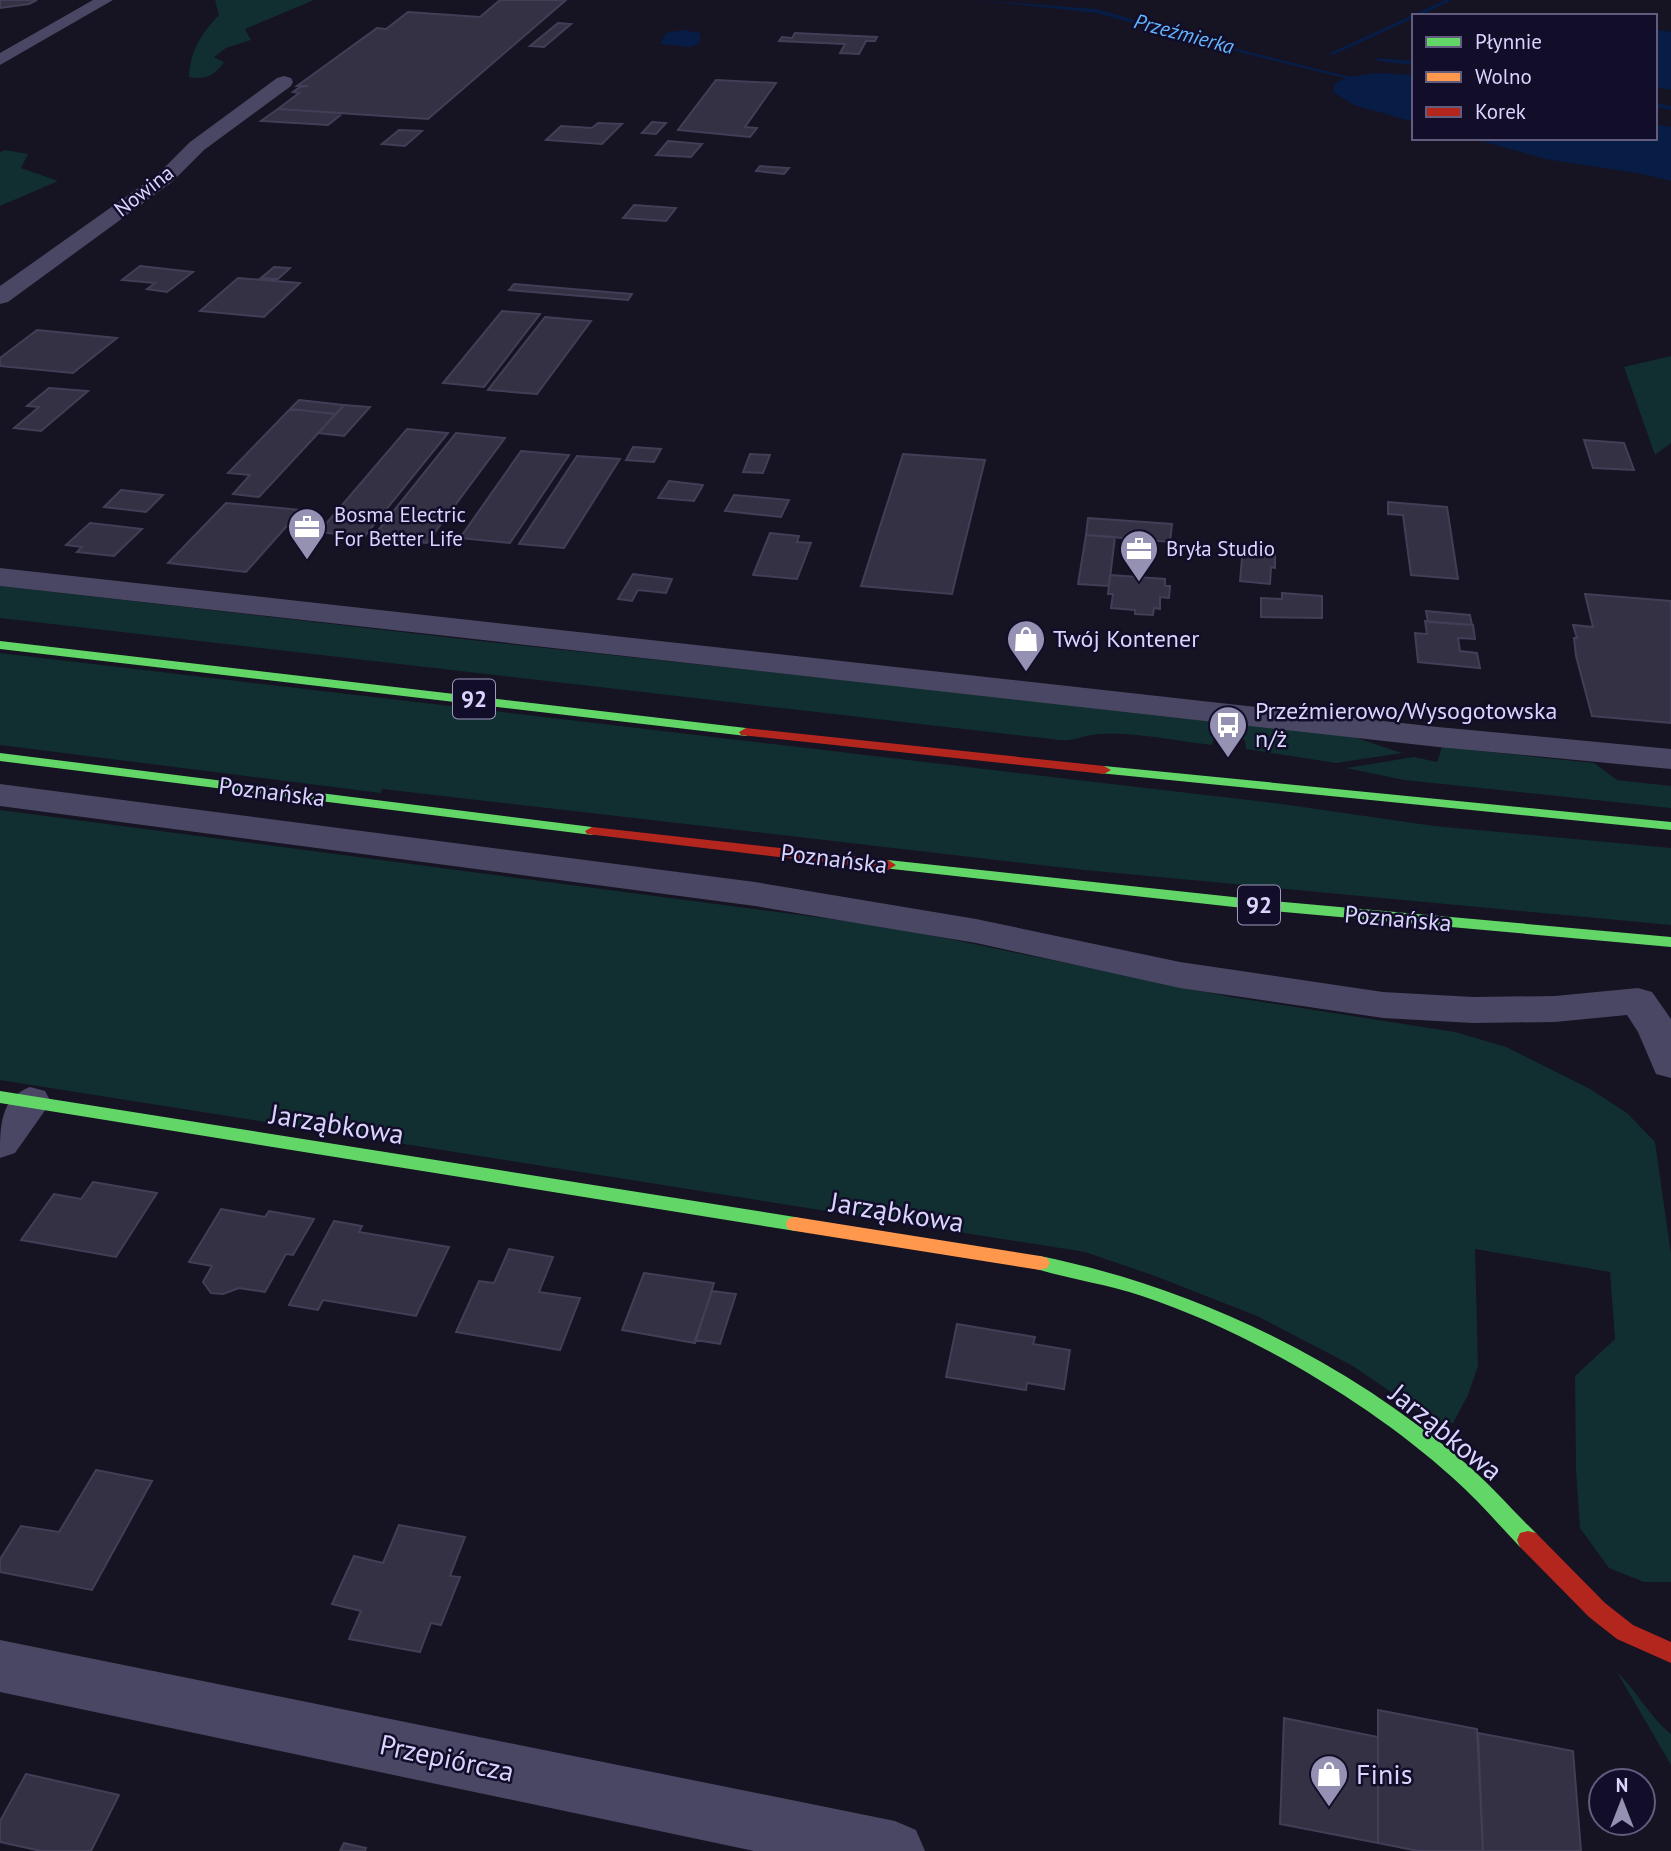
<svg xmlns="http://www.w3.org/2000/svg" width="1671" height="1851" font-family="'PT Sans',sans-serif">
<rect width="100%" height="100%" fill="#161322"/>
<path fill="#112f30" d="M215 0H314L245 29 251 40 226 48 214 57 224 62C214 76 206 80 189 77 190 51 201 34 219 15Z
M5 150 28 154 21 168 58 181 0 206V152Z
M1671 356V443L1655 455 1624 367Z
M0 586 471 640 1345 734 1402 753 1336 763 1246 749 1245 740 1214 737 1212 745C1177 741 1125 730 1091 735 1079 737 1075 741 1060 740L0 618Z
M0 653 1282 804 1434 826 1671 848V925L1084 870 382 789 381 793 0 745Z
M1442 747 1594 763 1617 780 1671 786V808L1404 780 1346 768 1414 757 1437 762Z
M0 810 891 927 1231 997 1455 1032 1506 1047 1590 1089 1627 1113 1655 1142 1671 1254V1582H1644L1609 1568 1580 1528 1576 1469 1575 1376 1615 1339 1610 1272 1475 1249 1478 1366 1468 1395 1453 1423 1435 1422 1353 1366 1257 1316 1155 1276 1085 1252 0 1080Z
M1617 1672C1637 1691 1649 1716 1671 1734V1765Z"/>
<path fill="#071d45" d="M1655 29 1671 32V90L1655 87Z
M683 30 700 33V43L690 47 660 44 666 33Z
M1378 73 1414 75V122L1354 105 1333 92 1335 83 1348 77Z
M1655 124 1671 127V181L1637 173 1545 159 1471 138H1655Z"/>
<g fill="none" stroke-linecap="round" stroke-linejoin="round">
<path fill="#071d45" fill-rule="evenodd" d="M978 0 1096 9 1230 47 1351 77 1348 79 1226 49 1096 13Z
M1445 0H1452L1420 16H1414V18L1333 55 1328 54Z
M1376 58 1414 61V65L1378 61Z
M1655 103 1671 106V110L1655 107Z"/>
</g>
<path fill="#343144" stroke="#433e57" stroke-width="2" d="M0 0H37L29 4 0 8Z
M500 0H566L428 119 278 109 299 93 293 92 300 87 308 86H297L377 28 386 29 408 12 480 17Z
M558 23 571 24 544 47 530 46Z
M795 33 877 37 875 41H866L859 54 840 53 845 44 779 41 782 37 792 38Z
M716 80 776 83 745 127 757 128 750 137 678 130Z
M278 109 343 113 328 125 261 121Z
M652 122 666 123 656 134 642 133Z
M598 123 622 124 602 144 546 140 561 126 592 128Z
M399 130 422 131 405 146 382 144Z
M668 141 702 144 691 157 656 155Z
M760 166 789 168 784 174 756 171Z
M634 205 676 208 666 221 623 218Z
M140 266 193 272 167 292 147 289 155 283 122 280Z
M274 267 290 268 278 279 261 278Z
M238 278 300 283 264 317 200 311Z
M514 284 632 294 628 300 509 290Z
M502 311 540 314 484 387 443 383Z
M545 317 591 321 537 394 488 390Z
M37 330 117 338 73 373 0 366V358Z
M49 388 88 391 41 431 14 428 39 407 27 406Z
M299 400 344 405 336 414 290 409Z
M344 405 370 407 344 436 318 433Z
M290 409 336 414 259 497 233 494 250 475 228 473Z
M407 429 448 433 364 537 319 532Z
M456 433 505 438 427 543 372 538Z
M1584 440 1624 443 1634 470 1593 468Z
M633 447 661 449 654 462 626 460Z
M521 451 569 455 510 543 460 538Z
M750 454 770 455 763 473 743 472Z
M903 454 985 460 952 594 861 586Z
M577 456 620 459 564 548 519 544Z
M669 481 703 485 694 501 658 498Z
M121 490 163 495 146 512 104 507Z
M734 495 789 500 781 517 725 511Z
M1388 502 1447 507 1458 579 1411 575 1403 515 1388 514Z
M226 503 301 510 246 572 168 563Z
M1088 518 1172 524 1170 542 1086 535Z
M90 523 142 529 114 556 77 552 82 547 66 545Z
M770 533 799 536 797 542 811 543 797 579 753 575Z
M1086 535 1115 537 1109 586 1078 584Z
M1243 546 1275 548V568L1271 567 1270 584 1240 581Z
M633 574 672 579 666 593 638 590 632 601 618 599Z
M1110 575 1165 579V586H1170L1169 598 1160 597V609L1154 608 1153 615 1135 614V610L1111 608 1113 594H1108Z
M1282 593 1322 596V618L1261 617V598L1282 599Z
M1585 594 1671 601V723L1592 716 1576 656 1574 638H1577L1573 625 1593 627Z
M1426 611 1470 615 1472 625 1428 622Z
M1425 621 1473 625 1475 639 1458 638 1460 651 1477 653 1480 668 1418 662 1415 633 1427 634Z
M93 1182 157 1193 116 1257 21 1240 54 1194 81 1199Z
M221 1209 265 1217 269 1211 314 1219 293 1255 286 1254 265 1292 239 1288 223 1294 211 1293 203 1282 212 1266 189 1262Z
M334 1221 362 1226 359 1232 449 1247 416 1316 323 1300 318 1310 289 1305Z
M509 1249 553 1257 539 1292 580 1298 560 1350 456 1332 479 1281 494 1283Z
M644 1273 714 1283 695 1343 622 1330Z
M712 1291 736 1294 720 1344 695 1340Z
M957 1324 1035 1337 1033 1344 1070 1350 1064 1389 1027 1383 1026 1390 946 1377Z
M96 1470 152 1481 92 1590 0 1572V1559L21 1526 59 1532Z
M399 1525 465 1537 450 1576 460 1577 441 1625 431 1623 420 1652 349 1639 361 1611 332 1604 354 1556 383 1563Z
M1378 1710 1477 1729 1483 1851H1418L1378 1843Z
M1284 1718 1378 1737V1843L1280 1824Z
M1478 1733 1573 1751 1581 1851H1483Z
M26 1774 119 1795 91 1851H41L0 1842V1821Z
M344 1843 366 1848 365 1851H340Z"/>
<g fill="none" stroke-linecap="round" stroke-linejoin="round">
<path fill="#494763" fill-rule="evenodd" d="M93 0H113L0 65V53Z
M284 76 291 78 293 82 291 86 204 150 172 182 8 302 0 304V286L158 174 190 142 277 78Z
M0 568 1438 727 1671 749V769L1438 747 0 586Z
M0 784 755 882 976 919 1180 962 1383 992 1473 997 1555 996 1638 988 1652 992 1671 1019V1078L1656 1074 1638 1032 1627 1015 1555 1022 1473 1023 1383 1018 1180 988 976 943 755 906 0 806Z
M30 1087 45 1091 51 1102 15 1153 0 1158C0 1126 0 1098 30 1087Z
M0 1640 895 1821 916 1830 925 1851H754L0 1692Z"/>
<path fill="#63d668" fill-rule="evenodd" d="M0 641 746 728 753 732 746 736 0 649Z
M0 753 592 827 599 831 592 835 0 761Z
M1104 766 1671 822V830L1099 773 1097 770Z
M888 860 1252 899 1671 937V947L1252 909 883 868 880 865 883 862Z
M0 1091 795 1217 802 1219 804 1224 802 1229 795 1231 0 1103Z
M1040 1256C1196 1288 1343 1359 1464 1462 1490 1484 1512 1510 1536 1533L1539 1540 1536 1547 1528 1549 1520 1547C1498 1524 1477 1499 1453 1478 1370 1403 1248 1331 1142 1296 1106 1284 1069 1279 1033 1268L1030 1263 1033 1258Z"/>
<path fill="#ff974d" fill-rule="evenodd" d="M795 1217 1040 1256 1047 1258 1050 1263 1047 1268 1040 1270 795 1231 788 1229 786 1224 788 1219Z"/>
<path fill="#b3261e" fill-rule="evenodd" d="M746 728 1104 766 1111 770 1104 774 741 735 739 732Z
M592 827 888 860 896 865 888 870 587 834 585 831Z
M1528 1531 1536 1533 1605 1603 1633 1625 1671 1642V1663L1617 1639 1589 1617 1520 1547 1517 1540 1520 1533Z"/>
</g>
<defs>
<symbol id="office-pin" viewBox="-11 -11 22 30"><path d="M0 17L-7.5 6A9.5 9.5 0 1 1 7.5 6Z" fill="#9591b2" stroke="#120d28"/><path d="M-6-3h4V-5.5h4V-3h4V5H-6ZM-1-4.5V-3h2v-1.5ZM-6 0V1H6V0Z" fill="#fff"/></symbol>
<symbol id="shop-pin" viewBox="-11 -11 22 30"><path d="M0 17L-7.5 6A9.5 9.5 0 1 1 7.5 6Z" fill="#9591b2" stroke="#120d28"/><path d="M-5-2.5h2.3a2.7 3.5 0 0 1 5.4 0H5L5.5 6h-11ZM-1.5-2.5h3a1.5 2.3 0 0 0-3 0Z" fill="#fff"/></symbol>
<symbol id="bus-pin" viewBox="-11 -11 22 30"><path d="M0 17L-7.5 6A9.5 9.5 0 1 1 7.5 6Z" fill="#9591b2" stroke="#120d28"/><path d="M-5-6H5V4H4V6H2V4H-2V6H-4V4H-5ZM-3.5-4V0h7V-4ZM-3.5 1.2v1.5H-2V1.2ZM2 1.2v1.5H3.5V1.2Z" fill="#fff"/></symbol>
</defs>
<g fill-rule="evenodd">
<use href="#office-pin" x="285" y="505" width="44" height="60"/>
<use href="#office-pin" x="1117" y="527" width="44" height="60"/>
<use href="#shop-pin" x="1004" y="617" width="44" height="60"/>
<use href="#bus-pin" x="1206" y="703" width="44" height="60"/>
<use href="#shop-pin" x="1307" y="1752" width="44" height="60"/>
</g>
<g text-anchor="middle" stroke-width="5" stroke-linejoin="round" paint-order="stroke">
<g font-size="21" font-style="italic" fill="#63b6ff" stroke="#120d28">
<text transform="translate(1184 34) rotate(15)" y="7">Przeźmierka</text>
</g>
<g font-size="21" fill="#dad5ff" stroke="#120d28">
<text transform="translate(144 191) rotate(-38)" y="7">Nowina</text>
</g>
<g font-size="21" fill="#dad5ff" stroke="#120d28" text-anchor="start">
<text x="334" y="522">Bosma Electric<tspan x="334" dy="24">For Better Life</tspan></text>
<text x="1166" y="556">Bryła Studio</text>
</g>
<g fill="#120d28" stroke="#9e99be" stroke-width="2">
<rect x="453" y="679.5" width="42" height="39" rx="5"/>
<rect x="1238" y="885.5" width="42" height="39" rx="5"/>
</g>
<g font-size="23" font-weight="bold" fill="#dad5ff">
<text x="474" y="707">92</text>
<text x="1259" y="913">92</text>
</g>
<g font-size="24" fill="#dad5ff" stroke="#120d28" text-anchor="start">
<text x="1053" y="647">Twój Kontener</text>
<text x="1255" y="719">Przeźmierowo/Wysogotowska<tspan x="1255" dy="28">n/ż</tspan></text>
</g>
<g font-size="24" fill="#dad5ff" stroke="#120d28">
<text transform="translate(272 792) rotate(7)" y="8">Poznańska</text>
<text transform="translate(834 859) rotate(7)" y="8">Poznańska</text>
<text transform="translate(1398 919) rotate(5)" y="8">Poznańska</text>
</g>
<g font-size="28" fill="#dad5ff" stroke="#120d28">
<text transform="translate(337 1124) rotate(9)" y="10">Jarząbkowa</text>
<text transform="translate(897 1212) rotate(9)" y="10">Jarząbkowa</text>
<text transform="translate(1446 1432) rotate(39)" y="10">Jarząbkowa</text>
<text transform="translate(447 1758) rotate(12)" y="10">Przepiórcza</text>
</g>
<g font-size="28" fill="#dad5ff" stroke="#120d28" text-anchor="start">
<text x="1356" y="1784">Finis</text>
</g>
</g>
<rect x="1412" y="14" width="245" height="126" fill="#120d28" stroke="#625d7e" stroke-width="2"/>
<rect x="1426" y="37" width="35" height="10" fill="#63d668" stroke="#625d7e" stroke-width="2"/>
<text x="1475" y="49" font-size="21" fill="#dad5ff">Płynnie</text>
<rect x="1426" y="72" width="35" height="10" fill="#ff974d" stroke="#625d7e" stroke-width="2"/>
<text x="1475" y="84" font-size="21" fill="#dad5ff">Wolno</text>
<rect x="1426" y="107" width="35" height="10" fill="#b3261e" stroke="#625d7e" stroke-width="2"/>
<text x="1475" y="119" font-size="21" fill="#dad5ff">Korek</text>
<g transform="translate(1622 1802)"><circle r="33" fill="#120d28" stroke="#625d7e" stroke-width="2"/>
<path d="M0-5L12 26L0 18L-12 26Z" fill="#9591b2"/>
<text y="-10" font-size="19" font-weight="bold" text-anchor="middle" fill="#dad5ff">N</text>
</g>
</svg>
